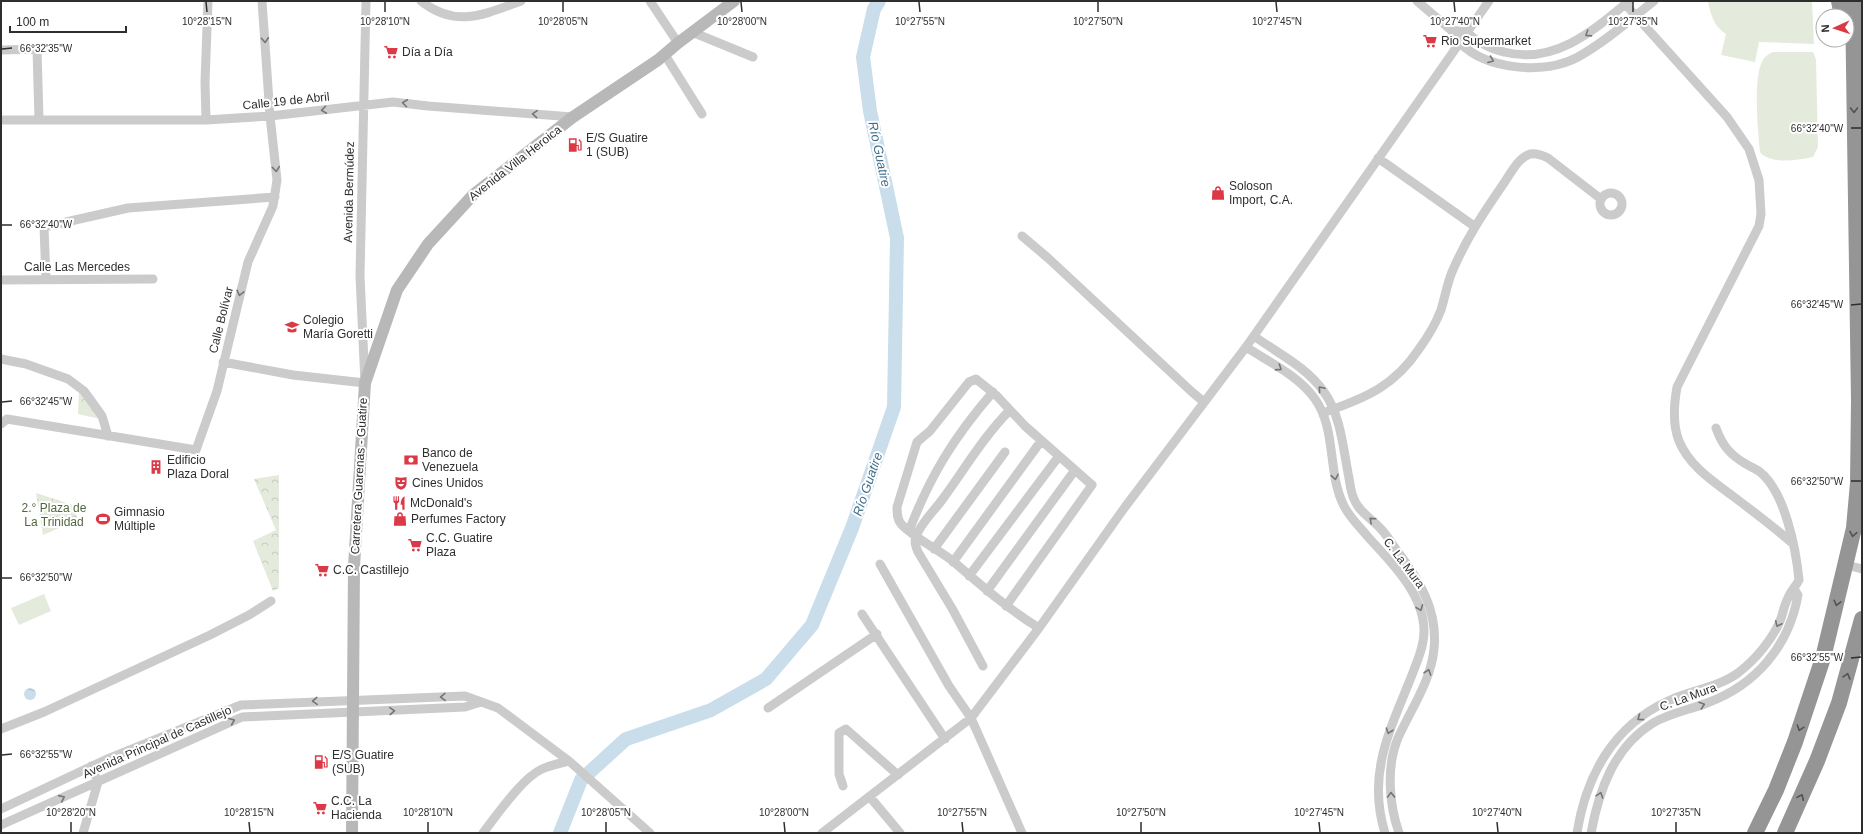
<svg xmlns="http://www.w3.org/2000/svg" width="1863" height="834" font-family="Helvetica,sans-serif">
<defs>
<pattern id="park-crowns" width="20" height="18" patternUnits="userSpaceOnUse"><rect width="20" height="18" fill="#e4ebdc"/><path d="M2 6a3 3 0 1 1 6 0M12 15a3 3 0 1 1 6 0" fill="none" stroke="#c4cabd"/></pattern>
<pattern id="water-ripples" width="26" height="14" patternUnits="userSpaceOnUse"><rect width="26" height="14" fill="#c9ddea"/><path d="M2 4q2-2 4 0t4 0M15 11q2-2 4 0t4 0" fill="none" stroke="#adbec9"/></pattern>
</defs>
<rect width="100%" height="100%" fill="#fff"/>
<path fill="url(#park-crowns)" d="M79 391 100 419 78 414Z
M279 475V588L273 591 253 541 276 530 254 479Z
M36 493 73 505 78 520 43 535Z"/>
<path fill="#e4ebdc" d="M1708 1H1812L1814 44 1759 42 1755 62 1721 55 1726 34C1714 27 1710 13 1708 1Z
M1773 52H1813L1816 59 1818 147 1813 157C1799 160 1770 165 1760 152 1758 132 1753 79 1762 62 1764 57 1768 54 1773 52Z
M44 594 51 611 19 625 11 608Z"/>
<path fill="url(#water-ripples)" d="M24 694a6 6 0 1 1 12 0a6 6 0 1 1-12 0Z"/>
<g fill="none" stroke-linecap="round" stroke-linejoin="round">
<path stroke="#c9ddea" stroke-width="14" d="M560 833 581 780 626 739 711 710 766 679 812 625 852 528 894 407 897 238 870 111 863 57 874 9 879 1"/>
<path stroke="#cbcbcb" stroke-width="9" d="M421 1C456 29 485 14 521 1
M650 1 678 43
M1417 1 1451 30
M1629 1C1593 31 1554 65 1504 52 1495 50 1484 45 1476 40 1473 38 1470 34 1466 32 1462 31 1456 31 1451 30 1454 34 1456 39 1460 43 1487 70 1545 75 1578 57 1605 42 1630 20 1654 1
M1625 4 1727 117 1749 149 1759 180 1761 214 1759 226 1677 387C1674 404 1672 424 1679 441 1689 466 1714 482 1734 497 1754 512 1774 527 1792 543
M692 32 753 57
M1 50 37 49 39 120
M665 55 702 114
M1 120H206L270 116 393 102 428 106 573 117
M206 120 205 82 208 1
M1378 158 1474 226
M1600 204a11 11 0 1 1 22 0a11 11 0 1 1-22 0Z
M1022 236 1048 258 1192 392 1204 402
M46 279 44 227 128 208 275 197
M1 280 153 279
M1254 336C1277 353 1307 367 1324 392 1340 414 1343 446 1348 473 1350 481 1350 491 1354 499 1359 512 1371 518 1380 528 1387 535 1392 544 1398 552 1420 581 1438 611 1434 649 1431 681 1411 709 1398 738 1386 767 1389 804 1399 833
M1246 347C1269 362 1299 376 1315 399 1337 430 1327 473 1344 506 1350 518 1360 527 1368 537 1391 562 1424 594 1424 631 1424 647 1416 664 1410 680 1389 732 1367 775 1385 833
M1 359 26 364 68 379 84 391 102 416 108 436
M223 362 293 375 365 383 360 276 366 1
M1328 411C1368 397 1395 385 1419 349 1427 338 1436 323 1441 310 1445 297 1447 284 1452 272 1466 239 1484 212 1504 183 1511 173 1518 158 1530 154 1537 153 1542 155 1548 158L1601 199
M1 424 7 419 196 450 217 391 248 262 273 206 277 180 270 116 262 1
M909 531C930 476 954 437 993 392
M934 549 1005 452
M953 562 1041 441
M880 564 949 686 971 718 1022 833
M1846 565 1862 569
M969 576 1059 456
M987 591 1075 470
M1006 606 1092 485 1025 426 996 395 976 379 969 382 930 431 917 442 897 507C897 513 897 520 902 525 917 540 938 549 954 562 982 586 1008 609 1039 628
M862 614 945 739
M983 666 953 610 918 552C916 547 914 543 916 537 920 524 934 511 942 500 964 470 984 436 1010 410
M768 708 877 634
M1 729 44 712 210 635 249 615 271 601
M843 786 839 774V733L846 729 898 775
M870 797 900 833
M1 809 105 760 241 705 465 696 498 708 569 761 650 833
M1 825 242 717 465 707 481 702
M83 833 98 782 91 766
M483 833C497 815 522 778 542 769 551 765 560 763 569 761
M822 833 971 718 1039 628 1125 507 1246 347 1489 1
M1577 833C1586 776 1613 726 1668 701 1691 690 1717 688 1738 673 1755 660 1772 640 1780 621 1783 614 1784 605 1788 598 1790 592 1796 586 1799 580 1796 549 1785 492 1760 472 1756 469 1751 467 1746 464 1730 455 1722 445 1716 428
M1591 833C1599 790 1614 747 1653 723 1670 713 1689 710 1707 703 1756 685 1789 646 1798 595L1794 589"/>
<path stroke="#b8b8b8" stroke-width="12" d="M352 833 354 567 365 383 397 290 428 244 473 195 573 117 658 60 678 43 734 1"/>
<path stroke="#959595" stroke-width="16" d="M1839 1 1842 16
M1755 833 1776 790 1795 742 1823 658 1854 528 1858 483 1859 400 1853 1
M1785 833 1817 761 1839 703 1862 619"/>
</g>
<defs><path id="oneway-chevron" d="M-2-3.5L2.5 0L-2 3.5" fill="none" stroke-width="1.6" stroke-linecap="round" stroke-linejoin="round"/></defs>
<g stroke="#757575">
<use href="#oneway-chevron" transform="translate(1588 34) rotate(147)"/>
<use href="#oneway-chevron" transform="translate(265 40) rotate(86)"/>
<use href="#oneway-chevron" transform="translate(1491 60) rotate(21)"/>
<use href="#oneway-chevron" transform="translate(405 103) rotate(-173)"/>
<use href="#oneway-chevron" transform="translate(324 110) rotate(172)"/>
<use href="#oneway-chevron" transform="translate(535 114) rotate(-176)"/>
<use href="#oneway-chevron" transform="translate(276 169) rotate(84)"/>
<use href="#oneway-chevron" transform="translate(240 293) rotate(104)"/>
<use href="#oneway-chevron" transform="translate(1279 368) rotate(33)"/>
<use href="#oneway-chevron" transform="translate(1321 389) rotate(-130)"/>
<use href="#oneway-chevron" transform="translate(1335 477) rotate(80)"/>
<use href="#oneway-chevron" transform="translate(1372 520) rotate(-138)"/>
<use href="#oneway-chevron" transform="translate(1420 608) rotate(68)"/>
<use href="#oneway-chevron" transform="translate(1778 624) rotate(116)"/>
<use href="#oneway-chevron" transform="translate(1428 672) rotate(-71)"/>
<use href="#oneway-chevron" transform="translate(443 697) rotate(178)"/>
<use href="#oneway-chevron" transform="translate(315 701) rotate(177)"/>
<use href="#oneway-chevron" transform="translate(1702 705) rotate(-18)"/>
<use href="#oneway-chevron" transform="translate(392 711) rotate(-2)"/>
<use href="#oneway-chevron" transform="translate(1640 718) rotate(144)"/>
<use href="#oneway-chevron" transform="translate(232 721) rotate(-23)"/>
<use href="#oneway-chevron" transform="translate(1389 731) rotate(109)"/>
<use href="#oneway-chevron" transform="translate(1391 795) rotate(-92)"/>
<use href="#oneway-chevron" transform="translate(1600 795) rotate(-72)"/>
<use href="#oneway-chevron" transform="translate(62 798) rotate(-24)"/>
</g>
<g stroke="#525252">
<use href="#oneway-chevron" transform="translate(1854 110) rotate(90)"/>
<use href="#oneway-chevron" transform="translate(1853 534) rotate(101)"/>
<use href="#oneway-chevron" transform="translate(1837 603) rotate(104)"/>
<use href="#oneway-chevron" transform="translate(1847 676) rotate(-74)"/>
<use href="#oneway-chevron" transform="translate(1800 728) rotate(108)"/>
<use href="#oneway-chevron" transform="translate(1801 797) rotate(-66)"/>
</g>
<path fill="none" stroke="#2e2e2e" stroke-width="1.5" d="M206 2 207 12M385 2V12M563 2V12M741 2 742 12M919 2 920 12M1098 2V12M1276 2 1277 12M1454 2 1455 12M1633 2V12M2 49 12 48M1851 128H1861M2 225H12M1851 305 1861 304M2 402 12 401M1851 481H1861M2 578H12M1851 658 1861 657M2 755 12 754M71 822V832M249 822 250 832M428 822V832M606 822V832M784 822 785 832M962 822 963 832M1141 822V832M1319 822 1320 832M1497 822 1498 832M1676 822V832"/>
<defs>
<symbol id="supermarket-bare" viewBox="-9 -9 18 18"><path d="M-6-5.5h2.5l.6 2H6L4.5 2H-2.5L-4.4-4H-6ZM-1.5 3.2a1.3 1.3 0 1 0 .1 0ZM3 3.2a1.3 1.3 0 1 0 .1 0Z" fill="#dc3947" stroke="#fff" stroke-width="2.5" paint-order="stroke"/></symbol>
<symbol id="fuel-bare" viewBox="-9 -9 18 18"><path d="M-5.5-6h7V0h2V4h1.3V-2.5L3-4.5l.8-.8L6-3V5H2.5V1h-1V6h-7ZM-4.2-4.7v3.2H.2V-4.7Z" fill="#dc3947" stroke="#fff" stroke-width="2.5" paint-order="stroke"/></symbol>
<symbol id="shop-bare" viewBox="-9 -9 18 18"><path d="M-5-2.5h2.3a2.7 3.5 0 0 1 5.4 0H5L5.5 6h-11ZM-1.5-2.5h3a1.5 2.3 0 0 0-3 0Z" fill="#dc3947" stroke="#fff" stroke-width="2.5" paint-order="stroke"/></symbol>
<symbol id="school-bare" viewBox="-9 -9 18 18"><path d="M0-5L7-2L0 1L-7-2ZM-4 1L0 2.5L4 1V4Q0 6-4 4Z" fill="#dc3947" stroke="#fff" stroke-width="2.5" paint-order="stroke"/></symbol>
<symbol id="bank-bare" viewBox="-9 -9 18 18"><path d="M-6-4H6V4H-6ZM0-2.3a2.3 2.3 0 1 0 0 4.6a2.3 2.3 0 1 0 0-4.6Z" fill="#dc3947" stroke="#fff" stroke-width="2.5" paint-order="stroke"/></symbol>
<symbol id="building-bare" viewBox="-9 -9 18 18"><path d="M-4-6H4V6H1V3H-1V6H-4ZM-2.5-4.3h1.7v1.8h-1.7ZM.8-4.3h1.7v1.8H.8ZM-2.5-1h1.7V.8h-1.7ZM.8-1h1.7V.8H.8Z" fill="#dc3947" stroke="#fff" stroke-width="2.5" paint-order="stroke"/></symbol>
<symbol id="theatre-bare" viewBox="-9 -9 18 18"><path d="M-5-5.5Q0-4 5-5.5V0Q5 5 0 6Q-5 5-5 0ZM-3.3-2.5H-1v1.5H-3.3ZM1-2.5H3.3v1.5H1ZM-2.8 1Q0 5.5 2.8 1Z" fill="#dc3947" stroke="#fff" stroke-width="2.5" paint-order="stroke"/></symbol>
<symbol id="restaurant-bare" viewBox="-9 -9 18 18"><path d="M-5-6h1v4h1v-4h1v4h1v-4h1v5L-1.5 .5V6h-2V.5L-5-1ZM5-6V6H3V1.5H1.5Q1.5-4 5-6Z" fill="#dc3947" stroke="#fff" stroke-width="2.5" paint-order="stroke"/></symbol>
<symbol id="stadium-bare" viewBox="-9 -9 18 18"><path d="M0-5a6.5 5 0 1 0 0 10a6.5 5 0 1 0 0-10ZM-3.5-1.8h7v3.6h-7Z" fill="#dc3947" stroke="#fff" stroke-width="2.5" paint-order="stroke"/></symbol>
</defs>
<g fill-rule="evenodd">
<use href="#supermarket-bare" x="1420" y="31" width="20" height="20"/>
<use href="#supermarket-bare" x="381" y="42" width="20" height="20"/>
<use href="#fuel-bare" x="565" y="135" width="20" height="20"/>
<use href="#shop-bare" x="1208" y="183" width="20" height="20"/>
<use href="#school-bare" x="282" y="317" width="20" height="20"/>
<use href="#bank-bare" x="401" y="450" width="20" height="20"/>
<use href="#building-bare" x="146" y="457" width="20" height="20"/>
<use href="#theatre-bare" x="391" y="473" width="20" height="20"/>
<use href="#restaurant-bare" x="389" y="493" width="20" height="20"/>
<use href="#stadium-bare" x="93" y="509" width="20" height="20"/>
<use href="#shop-bare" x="390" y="509" width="20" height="20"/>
<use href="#supermarket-bare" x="405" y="535" width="20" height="20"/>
<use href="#supermarket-bare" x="312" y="560" width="20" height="20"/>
<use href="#fuel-bare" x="311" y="752" width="20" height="20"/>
<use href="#supermarket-bare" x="310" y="798" width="20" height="20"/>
</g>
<g text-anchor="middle" stroke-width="4" stroke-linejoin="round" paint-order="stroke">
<g font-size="12" fill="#2e2e2e" stroke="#fff" text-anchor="start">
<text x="1441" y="45">Rio Supermarket</text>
<text x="402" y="56">Día a Día</text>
<text x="586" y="142">E/S Guatire<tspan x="586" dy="14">1 (SUB)</tspan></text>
<text x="1229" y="190">Soloson<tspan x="1229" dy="14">Import, C.A.</tspan></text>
<text x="303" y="324">Colegio<tspan x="303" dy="14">María Goretti</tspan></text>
<text x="422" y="457">Banco de<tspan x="422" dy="14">Venezuela</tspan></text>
<text x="167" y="464">Edificio<tspan x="167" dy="14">Plaza Doral</tspan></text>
<text x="412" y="487">Cines Unidos</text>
<text x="410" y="507">McDonald's</text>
<text x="114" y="516">Gimnasio<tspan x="114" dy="14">Múltiple</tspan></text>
<text x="411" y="523">Perfumes Factory</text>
<text x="426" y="542">C.C. Guatire<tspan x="426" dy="14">Plaza</tspan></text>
<text x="333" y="574">C.C. Castillejo</text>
<text x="332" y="759">E/S Guatire<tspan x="332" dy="14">(SUB)</tspan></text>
<text x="331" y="805">C.C. La<tspan x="331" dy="14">Hacienda</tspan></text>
</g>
<g font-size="12" fill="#2e2e2e" stroke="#fff">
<text transform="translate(286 101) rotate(-6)" y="4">Calle 19 de Abril</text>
<text transform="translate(515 163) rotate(-38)" y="4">Avenida Villa Heroica</text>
<text transform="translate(349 192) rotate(-89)" y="4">Avenida Bermúdez</text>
<text x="77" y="271">Calle Las Mercedes</text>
<text transform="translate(221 320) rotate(-76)" y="4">Calle Bolívar</text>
<text transform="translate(359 476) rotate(-87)" y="4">Carretera Guarenas - Guatire</text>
<text transform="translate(1404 563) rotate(53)" y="4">C. La Mura</text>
<text transform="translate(1688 697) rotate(-20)" y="4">C. La Mura</text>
<text transform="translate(157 742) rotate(-24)" y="4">Avenida Principal de Castillejo</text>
</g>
<g font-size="12" fill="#51673d" stroke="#fff">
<text x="54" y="512">2.° Plaza de<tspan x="54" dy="14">La Trinidad</tspan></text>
</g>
<g font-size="13" font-style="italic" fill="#406f8c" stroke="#fff">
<text transform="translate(880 154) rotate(78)" y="5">Río Guatire</text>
<text transform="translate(867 484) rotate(-71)" y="5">Río Guatire</text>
</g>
</g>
<g font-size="10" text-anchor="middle" fill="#2e2e2e" stroke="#fff" stroke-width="4" stroke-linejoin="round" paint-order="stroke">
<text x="207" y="25">10°28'15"N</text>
<text x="385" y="25">10°28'10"N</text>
<text x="563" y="25">10°28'05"N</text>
<text x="742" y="25">10°28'00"N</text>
<text x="920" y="25">10°27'55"N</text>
<text x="1098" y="25">10°27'50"N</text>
<text x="1277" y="25">10°27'45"N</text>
<text x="1455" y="25">10°27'40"N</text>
<text x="1633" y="25">10°27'35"N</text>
<text x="46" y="52">66°32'35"W</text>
<text x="1817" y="132">66°32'40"W</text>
<text x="46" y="228">66°32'40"W</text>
<text x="1817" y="308">66°32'45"W</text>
<text x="46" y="405">66°32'45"W</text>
<text x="1817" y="485">66°32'50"W</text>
<text x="46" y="581">66°32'50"W</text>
<text x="1817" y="661">66°32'55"W</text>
<text x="46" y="758">66°32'55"W</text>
<text x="71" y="816">10°28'20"N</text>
<text x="249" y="816">10°28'15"N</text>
<text x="428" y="816">10°28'10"N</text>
<text x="606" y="816">10°28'05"N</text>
<text x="784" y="816">10°28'00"N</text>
<text x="962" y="816">10°27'55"N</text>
<text x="1141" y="816">10°27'50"N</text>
<text x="1319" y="816">10°27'45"N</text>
<text x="1497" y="816">10°27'40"N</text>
<text x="1676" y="816">10°27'35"N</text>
</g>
<rect width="1863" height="834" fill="none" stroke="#2e2e2e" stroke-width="4"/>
<g transform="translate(1835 28) rotate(267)"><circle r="19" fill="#ffffff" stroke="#ababab"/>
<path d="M0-3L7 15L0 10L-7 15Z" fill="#dc3947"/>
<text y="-6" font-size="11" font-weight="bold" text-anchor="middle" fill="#2e2e2e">N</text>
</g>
<path d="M10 26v6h116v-6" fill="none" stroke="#2e2e2e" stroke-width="2"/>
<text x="16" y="26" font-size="12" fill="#2e2e2e" stroke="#ffffff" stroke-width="3" paint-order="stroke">100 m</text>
</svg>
